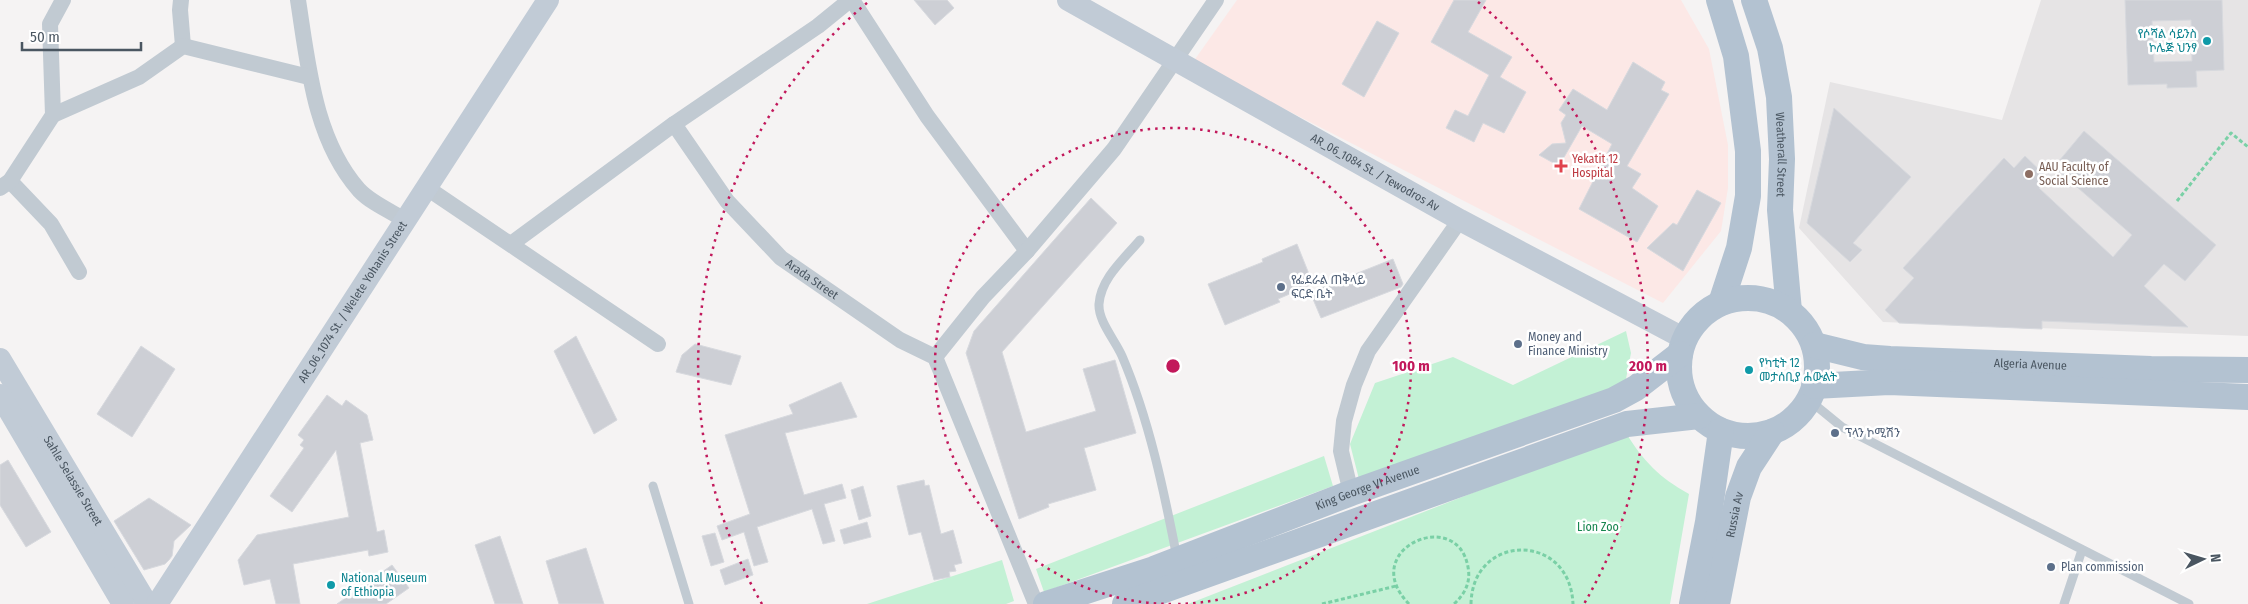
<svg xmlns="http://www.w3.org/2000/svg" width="2248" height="604" font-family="'Fira Sans Condensed','Noto Sans Ethiopic',sans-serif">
<rect width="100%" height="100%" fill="#f5f3f3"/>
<path fill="#e6e4e5" d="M2041 0H2248V336L1883 322 1799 228 1830 82 2002 120Z"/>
<path fill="#fce8e6" d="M1237 0H1681L1709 49 1728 145V188L1721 231 1663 303 1193 62Z"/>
<path fill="#c3f1d5" d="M1626 331 1631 353 1625 384 1360 483 1350 444 1375 383 1453 357 1513 385Z
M1626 433C1644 462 1659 477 1689 494L1670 604H1188Z
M1324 456 1333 486 1044 592 1036 569Z
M1002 560 1014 601 1006 604H867Z"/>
<path fill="#cdcfd5" stroke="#d7d9de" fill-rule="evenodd" d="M914 0H947L954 8 935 25Z
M1454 0H1486L1468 32 1512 57 1500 77 1526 92 1504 133 1483 123 1474 142 1446 128 1455 110 1468 116 1489 75 1431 42Z
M2125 0H2222L2224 70 2196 71 2197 87 2167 88V84L2128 85ZM2191 20 2192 61 2154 62 2152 21Z
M1377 21 1399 33 1364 97 1342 84Z
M1633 62 1665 82 1661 90 1669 94 1627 166 1641 174 1632 188 1658 206 1637 242 1579 209 1612 144 1582 126 1559 166 1539 155 1552 144 1566 143 1561 123 1566 115 1559 110 1573 89 1607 110Z
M1834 108 1911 177 1853 243 1862 250 1850 262 1807 223Z
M2084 131 2216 245 2185 281 2164 264 2144 286 2188 327 2042 321V329L1899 323 1885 310 1914 278 1903 268 2004 158 2014 168 2025 156 2048 178 2039 188 2113 257 2132 235 2054 167Z
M1697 190 1721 203 1683 271 1647 248 1673 223 1677 225Z
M1091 198 1117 223 1002 352 1026 432 1096 411 1083 369 1115 360 1136 433 1084 448 1096 490 1048 504 1049 507 1019 519 966 353 974 331Z
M1297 244 1313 284 1278 299 1280 302 1225 325 1208 284 1263 262 1262 259Z
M1393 259 1403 284 1401 287 1321 318 1310 292Z
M576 336 617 420 594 434 554 351Z
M695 344 741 356 731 385 676 372 682 355Z
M141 346 175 369 132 437 97 414Z
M841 382 857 417 785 433 804 495 842 484 846 498 824 504 835 541 823 544 812 509 757 527 768 562 754 566 744 532 722 540 717 526 750 514 725 435 793 414 789 405Z
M327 395 342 406 346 400 367 415 373 440 360 443 377 532 384 530 388 552 369 556 368 550 293 564 300 604H276L270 579 244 585 238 560 257 535 349 517 336 450 292 512 270 496 304 448 300 445 304 440 298 435Z
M8 460 51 532 26 547 0 505V465Z
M924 480 925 486 929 485 941 534 953 530 962 563 954 565 956 571 949 572 950 577 934 580 921 532 909 535 897 486Z
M863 486 871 516 859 520 851 490Z
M149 498 191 525 174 541 172 556 169 560 165 564 144 570 114 521Z
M867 522 871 537 844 544 840 530Z
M715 533 724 562 711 566 702 536Z
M500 536 523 604H495L475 545Z
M586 548 604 604H559L546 561Z
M748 559 753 575 725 585 720 570Z
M392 565 409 588 386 604H337Z"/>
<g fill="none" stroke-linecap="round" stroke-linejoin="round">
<path stroke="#7ad0a6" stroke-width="3" stroke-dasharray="4 2.5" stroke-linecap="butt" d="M2177 201 2231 133 2248 147
M1322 604 1396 586
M1409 604C1356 550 1457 505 1468 567 1471 582 1465 594 1454 604
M1471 604C1472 533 1570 531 1573 604"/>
<path stroke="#c1cad2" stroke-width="9" d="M1140 240C1124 259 1101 278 1099 304 1098 321 1115 340 1122 356 1149 419 1164 491 1177 558
M1809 400 1842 427 2189 604
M653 486 689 604
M2064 604 2082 550"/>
<g stroke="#c1cad2" stroke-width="16">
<path d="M181 0 180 10 183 46"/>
<path d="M298 0C308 64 314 139 359 190 371 203 392 212 407 221"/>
<path d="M852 0 927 116 1027 251"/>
<path d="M53 115 139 77 183 46 309 77"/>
<path d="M674 124 818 26 850 0"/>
<path d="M10 181 51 224 79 272"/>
<path d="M0 188 10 181 53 115 50 24 63 0"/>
<path d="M427 188 658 344"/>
<path id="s1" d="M511 244 674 124 727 201 781 258 900 340 935 357 1036 604"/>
<path d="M935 357 983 297 1027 251 1114 149 1216 0"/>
<path d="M1351 493 1341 451 1344 421 1354 385 1368 351 1460 220"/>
</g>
<g stroke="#c1cbd6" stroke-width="22">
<path id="s2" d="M1068 0 1460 220 1685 339"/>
<path id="s3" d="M0 359 147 604"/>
<path d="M0 395 123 604"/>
<path id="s4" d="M157 604 548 0"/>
</g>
<g stroke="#b3c2d1" stroke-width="26">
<path d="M1719 0 1736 56 1748 151V196L1739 248 1721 303"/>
<path id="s5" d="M1754 0 1770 48 1779 97 1782 159 1780 210 1789 311"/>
<circle cx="1748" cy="367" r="69"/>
<path id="s6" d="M1814 345 1863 357 1890 359 2151 369 2248 370"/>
<path d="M1814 386 1889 382 2248 397"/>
<path id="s7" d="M1046 604 1154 569 1351 493 1614 400 1636 388 1680 354"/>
<path d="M1125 604 1627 424 1699 416"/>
<path d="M1692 604 1708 522 1721 431"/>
<path id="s8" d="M1717 604 1738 497 1749 467 1772 432"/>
</g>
</g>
<g fill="none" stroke="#c2185b" stroke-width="2.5" stroke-dasharray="2.5 5">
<path d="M1171 604A238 238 0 1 1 1175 604"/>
<path d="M762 604A475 475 0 0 1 868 2M1478 2A475 475 0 0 1 1584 604"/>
</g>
<g fill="#0f9aa8" stroke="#fff" stroke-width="2">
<circle cx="2207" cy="41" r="5"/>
<circle cx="1749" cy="370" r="5"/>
<circle cx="331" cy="585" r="5"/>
</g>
<path fill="#e0444e" stroke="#fff" stroke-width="2" d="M1558.5 158.5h5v5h5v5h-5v5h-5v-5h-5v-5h5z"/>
<circle fill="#8d6e63" stroke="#fff" stroke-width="2" cx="2029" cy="174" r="5"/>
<g fill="#5c6f8a" stroke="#fff" stroke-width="2">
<circle cx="1281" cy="287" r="5"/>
<circle cx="1518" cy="344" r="5"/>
<circle cx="1835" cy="433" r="5"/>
<circle cx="2051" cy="567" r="5"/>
</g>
<g text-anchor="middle" stroke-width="5" stroke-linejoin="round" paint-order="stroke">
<g font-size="12" fill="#0d838f" stroke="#fff" text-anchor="start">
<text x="2197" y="38" text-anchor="end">የሶሻል ሳይንስ<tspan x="2197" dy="14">ኮሌጅ ህንፃ</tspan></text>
<text x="1759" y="367">የካቲት 12<tspan x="1759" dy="14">መታሰቢያ ሐውልት</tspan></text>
<text x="341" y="582">National Museum<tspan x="341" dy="14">of Ethiopia</tspan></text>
</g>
<g font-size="12" fill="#4a5661" stroke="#fff">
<text dy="4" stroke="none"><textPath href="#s5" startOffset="158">Weatherall Street</textPath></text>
<text dy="4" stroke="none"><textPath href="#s2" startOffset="352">AR_06_1084 St. / Tewodros Av</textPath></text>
<text dy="4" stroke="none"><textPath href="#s1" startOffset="412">Arada Street</textPath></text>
<text dy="4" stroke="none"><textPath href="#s4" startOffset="360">AR_06_1074 St. / Welete Yohanis Street</textPath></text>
<text dy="4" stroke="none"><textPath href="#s6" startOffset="218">Algeria Avenue</textPath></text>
<text dy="4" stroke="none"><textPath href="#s3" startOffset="142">Sahle Selassie Street</textPath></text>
<text dy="4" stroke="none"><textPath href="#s7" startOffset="342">King George VI Avenue</textPath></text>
<text dy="4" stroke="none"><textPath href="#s8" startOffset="91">Russia Av</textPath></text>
</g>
<g font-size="12" fill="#be3a42" stroke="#fff" text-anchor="start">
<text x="1572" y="163">Yekatit 12<tspan x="1572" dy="14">Hospital</tspan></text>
</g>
<g font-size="12" fill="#785e54" stroke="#fff" text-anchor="start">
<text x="2039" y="171">AAU Faculty of<tspan x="2039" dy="14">Social Science</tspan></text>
</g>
<g font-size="12" fill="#4e5e75" stroke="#fff" text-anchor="start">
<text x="1291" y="284">የፌደራል ጠቅላይ<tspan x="1291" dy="14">ፍርድ ቤት</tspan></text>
<text x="1528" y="341">Money and<tspan x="1528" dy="14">Finance Ministry</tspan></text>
<text x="1845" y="437">ፕላን ኮሚሽን</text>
<text x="2061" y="571">Plan commission</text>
</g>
<g font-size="12" fill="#17864f" stroke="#fff">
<text x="1598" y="531">Lion Zoo</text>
</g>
</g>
<circle cx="1173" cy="366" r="8" fill="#c2185b" stroke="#fff" stroke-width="2.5"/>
<g font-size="15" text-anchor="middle" font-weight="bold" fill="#c2185b" stroke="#fff" stroke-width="5" stroke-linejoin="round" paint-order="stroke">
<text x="1411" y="371">100 m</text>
<text x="1648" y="371">200 m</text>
</g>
<g transform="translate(2203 559) rotate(85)" stroke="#ffffff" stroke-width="4" paint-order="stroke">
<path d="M0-4L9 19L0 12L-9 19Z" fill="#4a5661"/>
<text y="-8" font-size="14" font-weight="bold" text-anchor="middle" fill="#4a5661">N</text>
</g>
<path d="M22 42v8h119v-8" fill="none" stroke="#4a5661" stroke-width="2.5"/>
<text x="30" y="42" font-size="15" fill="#4a5661" stroke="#ffffff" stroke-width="4" paint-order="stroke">50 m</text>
</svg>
